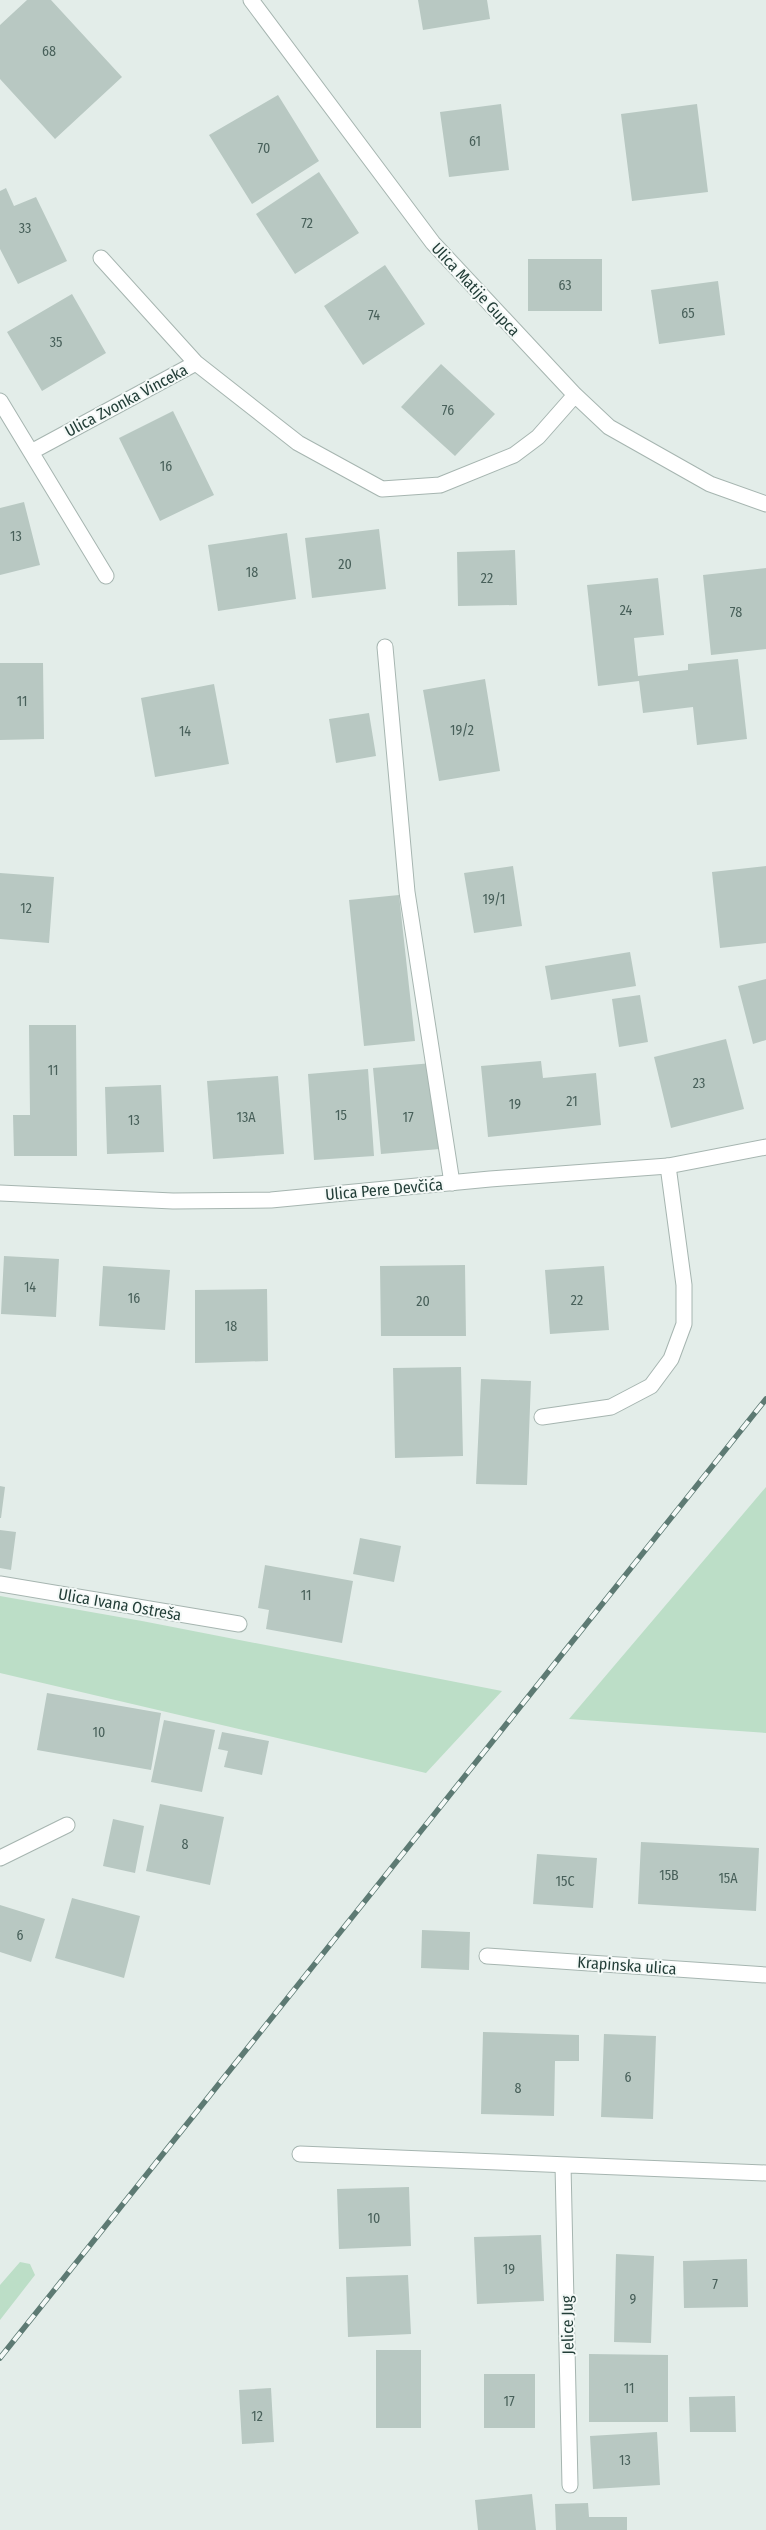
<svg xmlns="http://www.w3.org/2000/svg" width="766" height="2530" font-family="'Fira Sans Condensed',sans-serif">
<rect width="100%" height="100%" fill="#e3ede9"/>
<path fill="#bcdec7" d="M766 1487V1733L569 1719Z
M0 1596 142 1621 502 1691 426 1773 0 1673Z
M20 2262 30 2264 35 2275 0 2320V2285Z"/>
<path fill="#b8c8c2" d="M27 0H51L122 77 55 139 0 79V25Z
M418 0H487L490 19 423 30Z
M278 95 319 161 252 204 209 135Z
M501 104 509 170 449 177 440 112Z
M697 104 708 192 632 201 621 114Z
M319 172 359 233 295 274 256 214Z
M6 188 14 206 36 197 67 261 18 284 0 249V191Z
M528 259H602V311H528Z
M385 265 425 324 363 365 324 306Z
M718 281 725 335 659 344 651 290Z
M72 294 106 353 42 391 7 332Z
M441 364 495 414 455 456 401 407Z
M173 411 214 495 160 521 119 438Z
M24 502 40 565 0 575V508Z
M379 529 386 589 312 598 305 538Z
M287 533 296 599 218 611 208 545Z
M515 550 517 605 458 606 457 552Z
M766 568V649L711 655 703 575Z
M658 578 664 635 634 638 638 676 688 670V664L738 659 747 739 697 745 693 707 643 713 639 681 598 686 587 585Z
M0 663H43L44 739 0 740Z
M485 679 500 771 439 781 423 690Z
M214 684 229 764 155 777 141 698Z
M369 713 376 756 336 763 329 719Z
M513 866 522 926 474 933 464 873Z
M766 866V943L720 948 712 872Z
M0 873 54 877 49 943 0 939Z
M399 895 415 1041 364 1046 349 900Z
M630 952 636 986 551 1000 545 966Z
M766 979V1040L753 1044 738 986Z
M640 995 648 1042 619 1047 612 999Z
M29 1025H76L77 1156H14L13 1115H30Z
M726 1039 744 1109 671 1128 654 1057Z
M541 1061 543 1078 596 1073 601 1125 488 1137 481 1066Z
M433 1063 440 1149 381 1154 373 1068Z
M368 1069 374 1156 314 1160 308 1074Z
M278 1076 284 1154 213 1159 207 1081Z
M161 1085 164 1152 107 1154 105 1087Z
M4 1256 59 1259 56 1317 1 1314Z
M465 1265 466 1336H381L380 1266Z
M103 1266 170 1270 165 1330 99 1326Z
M604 1266 609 1330 550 1334 545 1270Z
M267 1289 268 1361 195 1363V1290Z
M461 1367 463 1456 395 1458 393 1368Z
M481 1379 531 1381 527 1485 476 1484Z
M0 1486 5 1487 1 1518H0Z
M0 1530 16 1532 11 1570 0 1568Z
M360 1538 401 1546 394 1582 353 1574Z
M265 1565 353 1581 342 1643 266 1629 269 1610 258 1608Z
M47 1693 161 1713 151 1770 37 1750Z
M164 1720 215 1730 202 1792 151 1782Z
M222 1732 269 1741 262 1775 224 1767 228 1751 218 1749Z
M160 1804 224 1817 210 1885 146 1871Z
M113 1819 144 1826 135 1873 103 1866Z
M641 1842 759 1848 756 1911 638 1904Z
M537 1854 597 1858 593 1908 533 1904Z
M72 1898 140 1916 124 1978 55 1958Z
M0 1905 45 1919 31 1962 0 1952Z
M422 1930 470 1932 469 1970 421 1968Z
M483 2032 579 2035V2061H555L554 2116 481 2114Z
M604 2034 656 2036 653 2119 601 2117Z
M409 2187 411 2246 339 2249 337 2189Z
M541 2235 544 2301 477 2304 474 2237Z
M616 2254 654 2256 651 2343 614 2342Z
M747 2259 748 2307 684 2308 683 2261Z
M408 2275 411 2334 348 2337 346 2277Z
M376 2350H421V2428H376Z
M589 2354 668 2355V2422H589Z
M484 2374H535V2428H484Z
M271 2388 274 2442 242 2444 239 2390Z
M735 2396 736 2432H690L689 2397Z
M657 2432 660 2485 593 2489 590 2436Z
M532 2494 536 2530H478L475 2500Z
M588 2503 589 2517H627V2530H556L555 2504Z"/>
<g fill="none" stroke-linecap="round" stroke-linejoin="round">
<defs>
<path id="service" d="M385 647 407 892 452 1183
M542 1417 611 1407 651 1386 671 1359 684 1324V1285L668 1166"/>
<path id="minor" d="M251 0 433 243 575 395 609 427 710 484 766 504
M101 258 196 363
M0 401 106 576
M31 452 196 363 298 443 382 489 440 485 514 455 538 437 575 395
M0 1193 173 1201 271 1200 490 1179 668 1166 766 1147
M0 1584 239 1624
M0 1858 67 1825
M487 1956 766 1975
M300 2154 766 2173
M563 2165 570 2485"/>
</defs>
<use href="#service" stroke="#a6b5b0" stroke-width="17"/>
<use href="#minor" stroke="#a6b5b0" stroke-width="17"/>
<use href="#service" stroke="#fff" stroke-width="15"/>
<use href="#minor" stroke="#fff" stroke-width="15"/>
<defs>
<path id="rail" d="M0 2358 766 1399"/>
</defs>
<use href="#rail" stroke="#5d7a73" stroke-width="5.5"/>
<use href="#rail" stroke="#f4f9f7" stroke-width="4" stroke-dasharray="11" stroke-linecap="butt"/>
</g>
<g text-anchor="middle" stroke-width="4" stroke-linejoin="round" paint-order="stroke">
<g font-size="14" fill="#48605a">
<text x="49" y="56">68</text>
<text x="475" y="146">61</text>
<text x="264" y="153">70</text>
<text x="307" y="228">72</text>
<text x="25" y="233">33</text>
<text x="565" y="290">63</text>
<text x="688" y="318">65</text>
<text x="374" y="320">74</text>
<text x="56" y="347">35</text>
<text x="448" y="415">76</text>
<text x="166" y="471">16</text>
<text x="16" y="541">13</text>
<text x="345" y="569">20</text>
<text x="252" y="577">18</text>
<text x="487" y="583">22</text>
<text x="626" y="615">24</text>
<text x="736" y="617">78</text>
<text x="22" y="706">11</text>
<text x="462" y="735">19/2</text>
<text x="185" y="736">14</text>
<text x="494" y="904">19/1</text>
<text x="26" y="913">12</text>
<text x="53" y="1075">11</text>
<text x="699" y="1088">23</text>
<text x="572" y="1106">21</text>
<text x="515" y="1109">19</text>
<text x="341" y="1120">15</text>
<text x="246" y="1122">13A</text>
<text x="408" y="1122">17</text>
<text x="134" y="1125">13</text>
<text x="30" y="1292">14</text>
<text x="134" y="1303">16</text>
<text x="577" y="1305">22</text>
<text x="423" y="1306">20</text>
<text x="231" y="1331">18</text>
<text x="306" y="1600">11</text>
<text x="99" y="1737">10</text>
<text x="185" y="1849">8</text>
<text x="669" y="1880">15B</text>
<text x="728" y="1883">15A</text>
<text x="565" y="1886">15C</text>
<text x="20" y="1940">6</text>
<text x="628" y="2082">6</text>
<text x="518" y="2093">8</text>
<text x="374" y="2223">10</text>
<text x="509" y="2274">19</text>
<text x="715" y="2289">7</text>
<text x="633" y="2304">9</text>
<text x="629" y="2393">11</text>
<text x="509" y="2406">17</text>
<text x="257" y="2421">12</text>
<text x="625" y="2465">13</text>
</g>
<g font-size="16" fill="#233e38" stroke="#f4f9f7">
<text transform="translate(476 289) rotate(47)" y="6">Ulica Matije Gupca</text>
<text transform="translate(126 400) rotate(-28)" y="6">Ulica Zvonka Vinceka</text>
<text transform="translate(384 1189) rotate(-5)" y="6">Ulica Pere Devčića</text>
<text transform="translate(120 1604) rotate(10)" y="6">Ulica Ivana Ostreša</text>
<text transform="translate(627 1965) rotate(4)" y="6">Krapinska ulica</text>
<text transform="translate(567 2325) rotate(-91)" y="6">Jelice Jug</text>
</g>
</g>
</svg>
